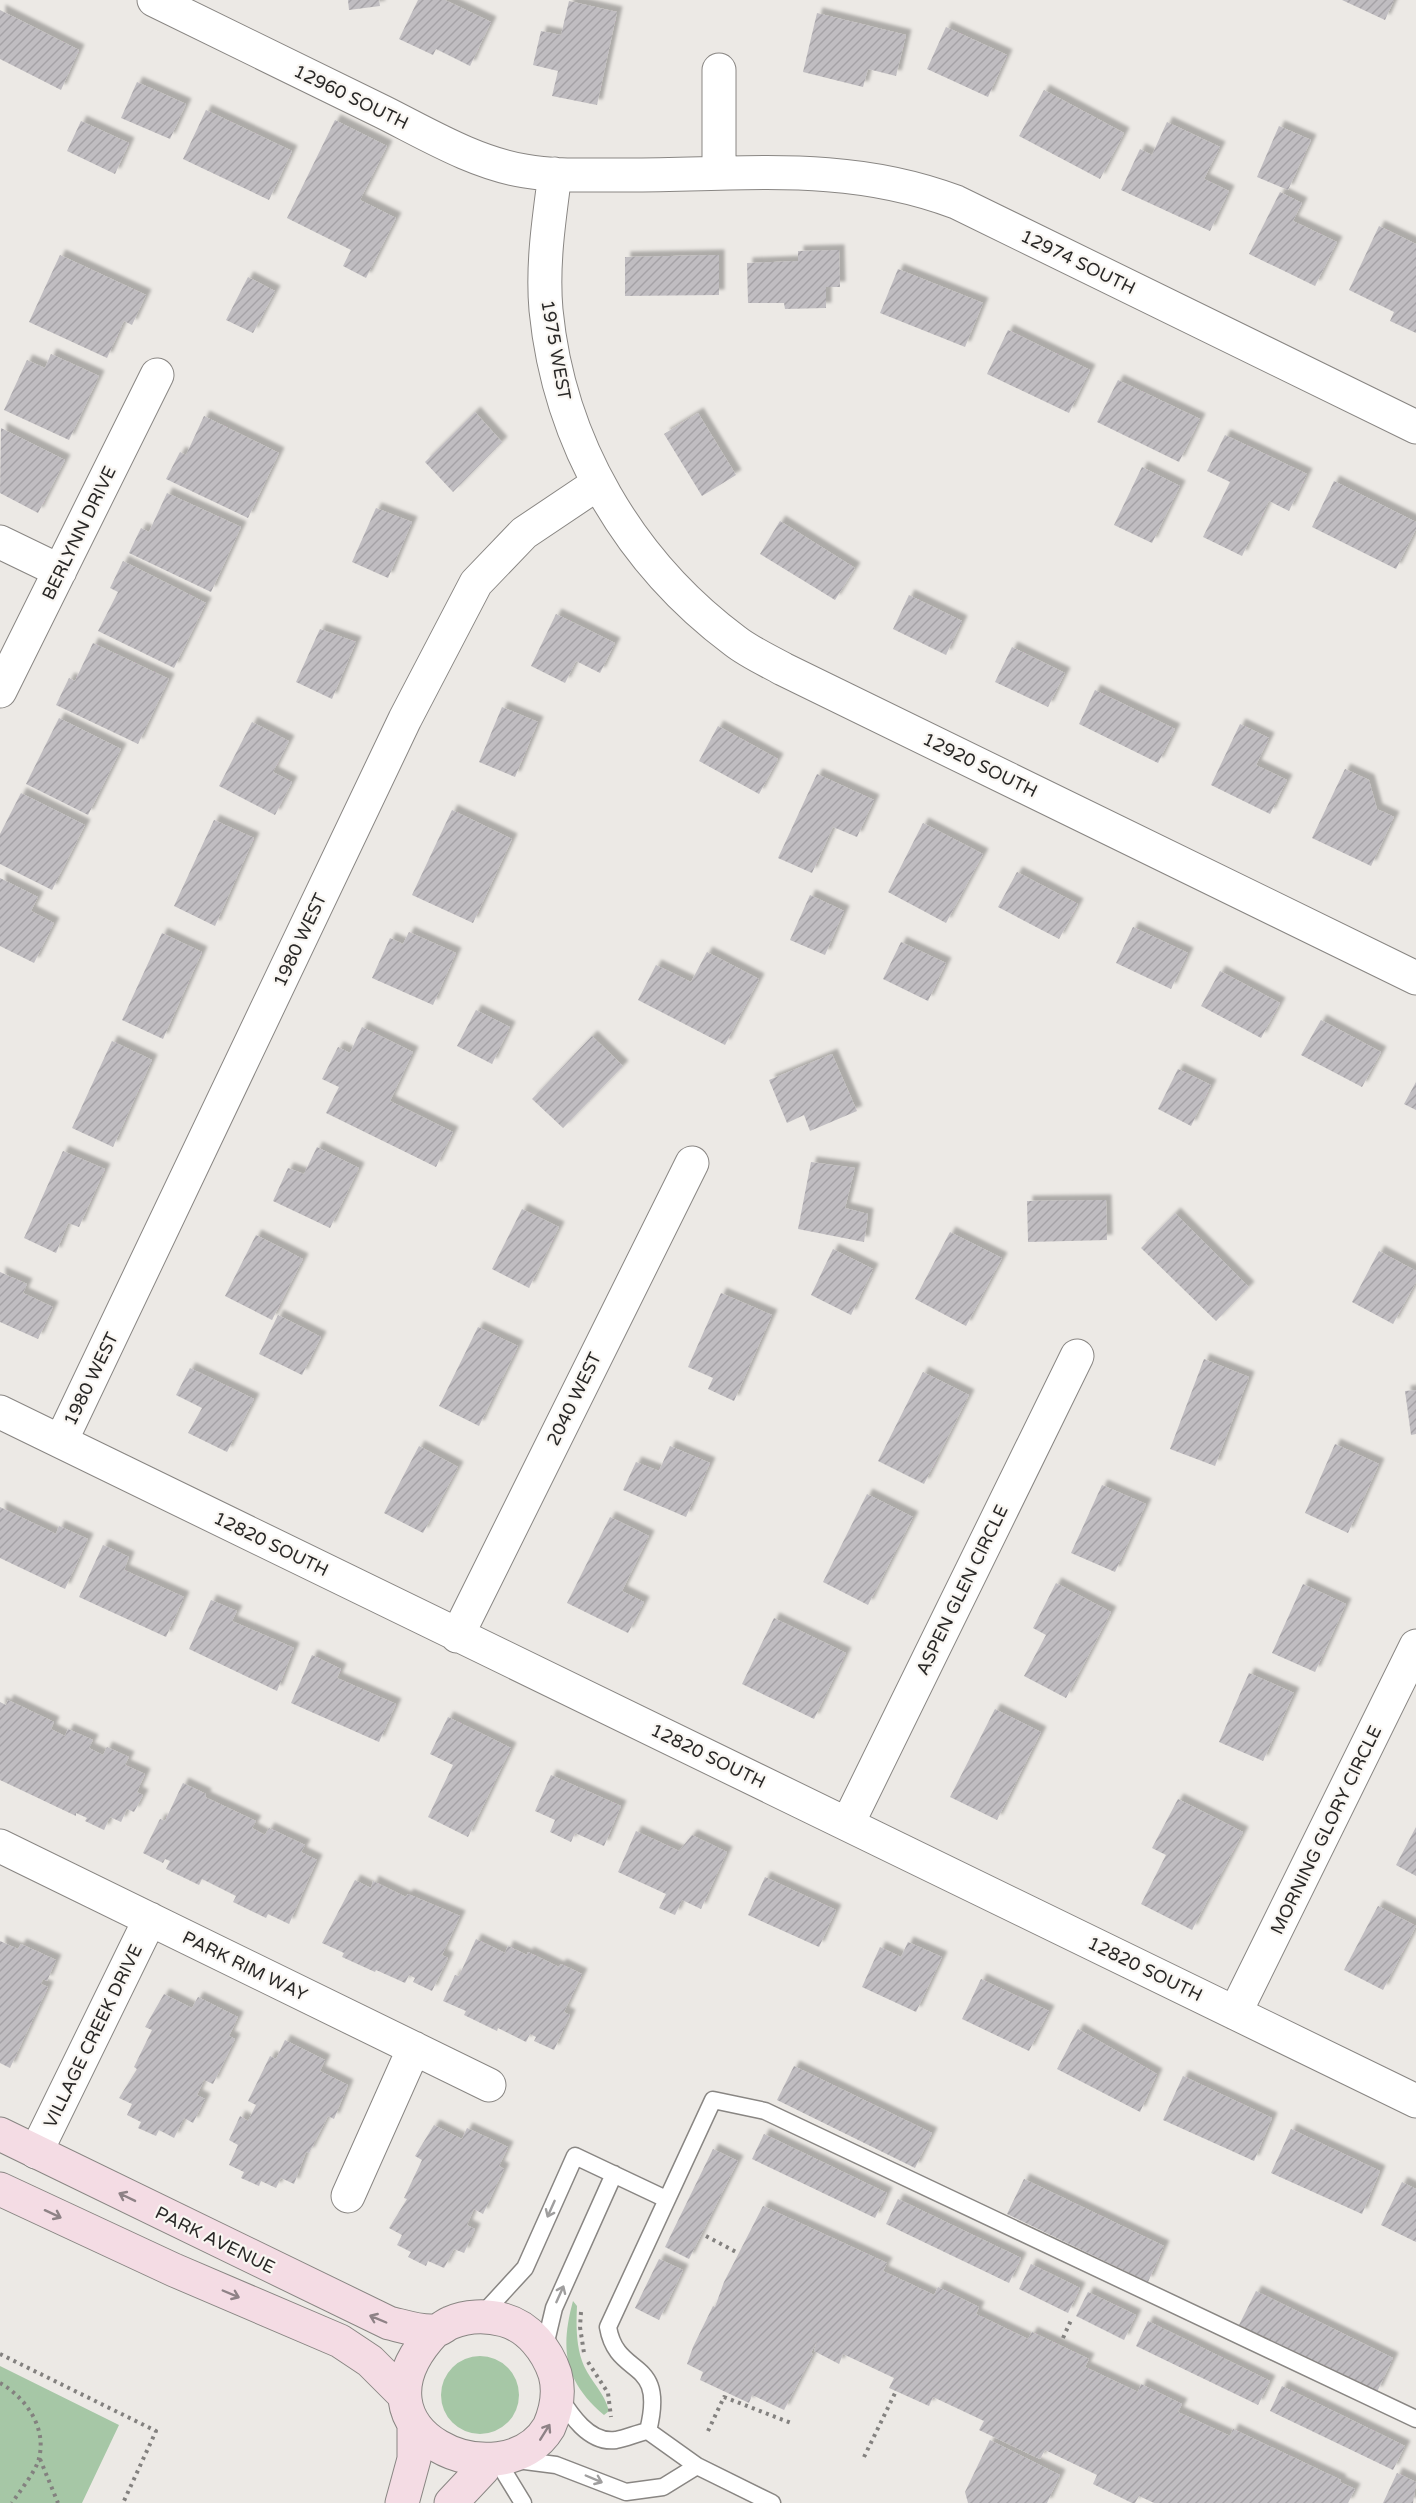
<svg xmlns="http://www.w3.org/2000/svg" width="1416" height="2503" font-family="'Varela Round',sans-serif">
<defs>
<pattern id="building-hatch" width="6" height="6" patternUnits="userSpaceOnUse" patternTransform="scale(1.5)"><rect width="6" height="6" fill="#c0bdc1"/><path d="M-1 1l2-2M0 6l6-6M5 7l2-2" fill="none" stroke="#a5a2a6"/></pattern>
<filter id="shadow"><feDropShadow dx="5.5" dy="-5.5" stdDeviation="1.5" flood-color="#0004"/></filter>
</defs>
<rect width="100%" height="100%" fill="#ece9e5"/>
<path fill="#a6c7a6" d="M573 2301 577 2306C576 2325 576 2348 584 2366 592 2383 604 2392 609 2411L604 2415C564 2381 560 2349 573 2301Z
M441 2395a39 39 0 1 1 78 0a39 39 0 1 1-78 0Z
M0 2366 119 2425 82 2503H0Z"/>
<path fill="url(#building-hatch)" filter="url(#shadow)" d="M348 0H379L380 6 349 10Z
M418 0H445L491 22 470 66 436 49 433 55 399 39Z
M1342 0H1394L1385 20Z
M569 1 617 12 597 105 552 96 558 71 533 65 541 31 561 35Z
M0 10 79 50 61 90 0 59Z
M817 13 906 35 896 76 868 69 863 87 803 72Z
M946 27 1007 55 988 97 927 69Z
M137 82 186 104 170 139 121 118Z
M1044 90 1124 133 1100 179 1019 136Z
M206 110 292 151 269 200 183 159Z
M335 120 387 146 360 200 396 218 366 278 343 266 351 250 287 218Z
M81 121 129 143 115 174 67 151Z
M1167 122 1220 147 1204 179 1229 191 1210 231 1121 190 1140 149 1152 155Z
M1279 126 1311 140 1288 190 1257 177Z
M1280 192 1302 203 1293 221 1337 242 1315 286 1249 254Z
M1379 226 1416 244V333L1390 321 1394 312 1349 290Z
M839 250 840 287H826V308L785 309 784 303H748L747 263 798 261V251Z
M60 255 146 295 132 325 124 321 107 358 29 322Z
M719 255V295L625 296V257Z
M898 269 983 303 965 347 880 313Z
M248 277 275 291 253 333 226 320Z
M1008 330 1090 370 1069 413 987 374Z
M51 354 99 376 69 440 4 410 27 360 45 368Z
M1118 380 1200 419 1179 462 1097 422Z
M475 412 502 442 453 492 425 462Z
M698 413 736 475 702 496 664 434Z
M204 416 279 453 248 518 166 479 180 452 186 455Z
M1 428 65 460 38 513 0 493Z
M1225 435 1307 474 1289 511 1269 501 1242 556 1203 537 1230 482 1207 471Z
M1142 467 1180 486 1152 543 1114 525Z
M1334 481 1416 522V529L1396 569 1312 527Z
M167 493 241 527 211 592 129 553 141 528 149 532Z
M376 508 412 522 388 578 352 562Z
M780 521 855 568 835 600 760 554Z
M123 561 206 603 174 668 98 631 118 592 110 588Z
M909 595 962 621 946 655 893 629Z
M556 614 615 643 600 673 576 661 565 683 531 666Z
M320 629 356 642 332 699 296 682Z
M93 643 169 679 138 744 56 705 69 678 75 681Z
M1012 647 1065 673 1048 707 995 682Z
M1095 690 1175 729 1158 763 1079 724Z
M502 707 538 722 515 777 479 762Z
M59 718 121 749 88 815 26 784Z
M252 722 289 741 273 772 292 782 275 815 219 786Z
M1240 724 1269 738 1256 765 1287 780 1270 814 1211 785Z
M718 726 778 759 759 794 699 761Z
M1345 769 1369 780 1377 809 1394 817 1371 866 1312 838Z
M817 774 874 800 857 837 833 827 812 873 778 858Z
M21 793 85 825 52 890 0 864V834Z
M452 810 512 839 473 923 412 895Z
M214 820 254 838 215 926 174 906Z
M923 823 983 854 946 923 888 892Z
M1017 872 1078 904 1059 939 998 907Z
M0 878 38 897 31 911 54 923 34 963 0 946Z
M810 895 844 911 825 955 790 940Z
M1133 927 1188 953 1171 989 1116 963Z
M409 932 456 953 433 1005 372 978 390 938 403 944Z
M162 933 202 952 163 1039 122 1020Z
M901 942 946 963 928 1001 883 979Z
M707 952 759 979 725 1045 638 1000 656 965 691 982Z
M1220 971 1280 1003 1261 1038 1201 1006Z
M476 1010 510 1027 492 1064 457 1046Z
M1321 1020 1381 1052 1362 1087 1301 1055Z
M362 1027 413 1052 390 1101 453 1132 436 1167 326 1113 339 1087 322 1079 338 1047 350 1053Z
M592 1036 623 1066 563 1128 532 1099Z
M112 1041 152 1060 113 1147 72 1128Z
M832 1054 857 1111 810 1131 804 1115 787 1123 769 1080Z
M1178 1069 1211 1085 1191 1126 1158 1109Z
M1416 1082V1110L1404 1104Z
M317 1147 359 1168 330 1228 273 1201 288 1168 304 1174Z
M63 1151 105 1169 79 1227 68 1223 56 1253 24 1238Z
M811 1162 855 1168 845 1208 868 1214 864 1242 798 1229Z
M1106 1200 1107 1240 1028 1242 1027 1201Z
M522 1209 559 1227 529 1288 492 1269Z
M1175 1213 1249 1287 1216 1321 1141 1248Z
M950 1232 1002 1258 966 1326 915 1299Z
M256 1235 303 1259 272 1320 225 1296Z
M833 1249 873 1269 851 1315 811 1295Z
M1379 1251 1416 1271V1282L1393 1324 1352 1302Z
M0 1272 27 1284 23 1293 53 1307 38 1339 0 1322Z
M721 1293 772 1315 734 1401 708 1389 713 1378 688 1367Z
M278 1315 321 1337 302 1375 259 1354Z
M478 1327 518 1346 479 1426 439 1406Z
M1204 1359 1249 1377 1215 1466 1170 1449Z
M190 1368 254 1399 227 1452 188 1433 202 1408 176 1395Z
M923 1372 969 1395 924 1484 878 1461Z
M1416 1390V1434L1411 1435 1405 1391Z
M1335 1444 1379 1464 1348 1533 1305 1513Z
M419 1446 458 1467 423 1533 384 1513Z
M670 1446 710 1463 686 1517 623 1490 636 1462 659 1471Z
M1102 1485 1146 1504 1115 1572 1071 1553Z
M867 1494 913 1517 868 1605 823 1582Z
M0 1507 56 1534 59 1526 88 1539 65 1589 0 1558Z
M610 1517 649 1536 622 1591 644 1602 628 1633 567 1603Z
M103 1545 129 1557 124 1570 184 1597 166 1637 79 1597Z
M1056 1583 1111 1612 1066 1698 1024 1676 1046 1635 1033 1628Z
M1303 1584 1346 1604 1315 1672 1272 1653Z
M211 1600 237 1611 232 1621 294 1648 277 1691 189 1649Z
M774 1618 846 1653 814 1719 742 1684Z
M312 1655 341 1669 337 1678 396 1704 379 1742 291 1703Z
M1249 1673 1294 1693 1263 1761 1219 1742Z
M8 1700 54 1722 51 1729 65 1736 68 1729 93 1740 89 1748 103 1755 107 1747 129 1757 125 1765 145 1774 137 1792 143 1795 134 1812 127 1809 121 1822 110 1817 104 1830 85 1821 87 1818 76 1813V1816L0 1780V1702L6 1705Z
M995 1709 1041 1732 997 1820 950 1797Z
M448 1717 511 1748 468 1837 428 1817 453 1765 430 1754Z
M551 1775 621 1806 604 1846 575 1833 571 1842 550 1832 555 1820 535 1811Z
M183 1783 206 1794 205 1797 256 1821 252 1828 265 1835 269 1828 305 1845 301 1852 317 1860 289 1924 268 1914 266 1918 233 1902 236 1896 202 1879 199 1885 166 1869 170 1861 165 1859 163 1863 143 1853 160 1819 165 1821Z
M1178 1799 1243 1832 1192 1930 1141 1904 1166 1855 1152 1848Z
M1416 1827V1876L1396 1865Z
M636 1831 679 1851 692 1835 727 1852 701 1909 682 1900 675 1915 659 1908 666 1894 618 1872Z
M765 1877 836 1910 819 1947 748 1915Z
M355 1880 371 1888 373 1881 406 1897 408 1894 460 1916 442 1955 448 1958 432 1991 413 1982 415 1978 409 1975 405 1983 376 1970 375 1972 342 1957 344 1953 322 1943Z
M1378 1906 1416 1926 1383 1990 1344 1970Z
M476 1939 505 1953 508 1946 527 1955 528 1952 559 1967 561 1964 582 1974 564 2012 570 2015 554 2050 534 2041 536 2037 530 2034 526 2042 498 2028 497 2031 464 2015 466 2011 443 2001 455 1975 459 1976Z
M0 1941 18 1949 21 1944 56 1960 47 1981 43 1979 41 1984 48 1987 10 2068 0 2063Z
M908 1942 942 1957 916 2012 862 1987 880 1947 901 1957Z
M981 1979 1049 2011 1029 2051 962 2019Z
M164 1994 192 2008 198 1997 238 2017 229 2036 235 2039 213 2084 204 2080 197 2095 205 2099 193 2123 184 2118 174 2138 159 2130 156 2136 138 2128 141 2122 127 2115 132 2104 119 2098 137 2069 134 2067 152 2030 145 2027Z
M1078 2029 1157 2074 1140 2112 1057 2069Z
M285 2040 325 2060 320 2071 348 2085 334 2119 328 2116 309 2153 306 2152 294 2184 281 2178 276 2188 261 2181 259 2186 241 2178 244 2172 229 2165 238 2145 229 2140 240 2116 248 2121 256 2105 248 2101 270 2056 276 2059Z
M794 2066 932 2133 915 2168 777 2100Z
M1183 2076 1272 2118 1254 2161 1163 2120Z
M434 2125 462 2139 467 2128 508 2147 499 2166 504 2169 483 2214 474 2209 467 2225 475 2229 464 2253 454 2249 444 2268 428 2261 426 2266 408 2257 411 2252 397 2245 402 2235 389 2228 407 2199 404 2198 422 2160 415 2156Z
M1291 2129 1380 2171 1362 2214 1271 2173Z
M764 2134 887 2193 875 2218 752 2159Z
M713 2149 738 2161 689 2259 665 2247Z
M1024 2179 1164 2246 1148 2282 1007 2214Z
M1402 2182 1416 2189V2242L1381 2225Z
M898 2199 1021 2258 1009 2283 886 2224Z
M763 2206 887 2263 883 2271 934 2295 938 2287 979 2307 976 2314 1028 2339 1032 2332 1089 2359 1085 2367 1138 2392 1141 2384 1182 2404 1178 2412 1230 2436 1233 2429 1341 2480 1340 2482 1355 2489 1348 2503H1154L1139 2496 1135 2503H1132L1093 2484 1097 2475 1045 2450 1040 2459 979 2430 984 2421 933 2397 929 2406 889 2388 894 2378 843 2354 839 2364 814 2351 817 2341 811 2353 813 2354 784 2410 752 2395 749 2403 700 2380 703 2372 687 2364 693 2347 713 2306 715 2307 724 2282Z
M659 2259 683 2270 659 2320 635 2308Z
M1031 2264 1080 2288 1068 2313 1019 2289Z
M1256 2291 1393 2358 1377 2392 1239 2325Z
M1088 2292 1136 2315 1124 2340 1076 2316Z
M1148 2321 1270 2381 1258 2405 1136 2346Z
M1282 2386 1405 2446 1393 2470 1270 2411Z
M990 2440 1060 2475 1047 2503H968L965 2492Z
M1397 2473 1416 2482 1413 2503H1383Z"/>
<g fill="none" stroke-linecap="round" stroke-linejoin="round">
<defs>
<path id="lane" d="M481 2316 525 2268 575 2156 666 2199
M544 2350 554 2308 614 2174
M558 2395C570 2414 589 2444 616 2440 627 2438 637 2433 648 2431L697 2466 772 2503
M648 2431C667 2355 617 2380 608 2327L713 2100 765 2111 1416 2419
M517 2460 556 2465 626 2492 663 2487 697 2466
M501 2467 523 2503"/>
<path id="street" d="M154 0C230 37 306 75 383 112 427 134 475 163 525 171 553 176 582 175 611 175 732 177 839 158 956 202L1416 427
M719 70V172
M555 174C549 219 542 265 546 310 559 443 629 562 735 641 749 652 767 660 783 669L1416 978
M0 542 60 571
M0 691 157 375
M0 1412 1416 2101
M61 1441 405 719 476 583 524 533 597 484
M457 1636 692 1163
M848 1823 1077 1356
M0 1846 489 2085
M1235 2013 1416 1646
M36 2152 150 1919
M348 2196 414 2048"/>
<path id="secondary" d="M0 2134 389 2323C402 2326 420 2332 434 2331 439 2331 445 2325 450 2323 466 2316 486 2315 504 2320 529 2327 547 2350 555 2374 560 2392 556 2411 549 2427 504 2503 337 2434 435 2331
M0 2189 174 2270 340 2341 370 2361 404 2395
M402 2503 414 2459V2429
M451 2503 483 2469"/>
</defs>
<use href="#lane" stroke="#898683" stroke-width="19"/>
<use href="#street" stroke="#898683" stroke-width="35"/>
<use href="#secondary" stroke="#898683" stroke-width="35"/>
<path stroke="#83817f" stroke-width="4" stroke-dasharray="3 4.5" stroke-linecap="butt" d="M706 2236 736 2252
M581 2312 580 2327 584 2353
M1063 2338 1072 2318
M0 2354 156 2431 123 2503
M588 2362 608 2393 611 2417
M0 2383C25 2397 47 2427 39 2458 37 2470 19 2492 12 2503
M708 2431 724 2397 791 2423
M864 2457 896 2391
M40 2459 58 2503"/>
<use href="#lane" stroke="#fff" stroke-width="16"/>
<use href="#street" stroke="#fff" stroke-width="33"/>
<use href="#secondary" stroke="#f4dce4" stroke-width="33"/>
</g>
<defs><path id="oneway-shaft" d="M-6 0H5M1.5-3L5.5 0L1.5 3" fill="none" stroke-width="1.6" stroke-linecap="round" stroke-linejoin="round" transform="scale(1.5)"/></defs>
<g stroke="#8e8286">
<use href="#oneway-shaft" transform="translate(127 2197) rotate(-154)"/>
<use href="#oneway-shaft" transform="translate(53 2214) rotate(25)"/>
<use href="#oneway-shaft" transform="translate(231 2294) rotate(23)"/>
<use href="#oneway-shaft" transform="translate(378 2319) rotate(-157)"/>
<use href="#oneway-shaft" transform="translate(545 2432) rotate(-58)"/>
</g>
<g stroke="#9f9e9e">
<use href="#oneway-shaft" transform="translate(551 2209) rotate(114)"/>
<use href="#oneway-shaft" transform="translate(560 2294) rotate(-66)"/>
<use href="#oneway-shaft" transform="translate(594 2479) rotate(23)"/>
</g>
<g text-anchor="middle" stroke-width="4.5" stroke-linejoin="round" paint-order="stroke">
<g font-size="18" fill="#292827" stroke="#f9f6f2">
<text transform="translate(351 97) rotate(26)" y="6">12960 SOUTH</text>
<text transform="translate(1078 262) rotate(26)" y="6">12974 SOUTH</text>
<text transform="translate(556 350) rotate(80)" y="6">1975 WEST</text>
<text transform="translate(79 533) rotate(-64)" y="6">BERLYNN DRIVE</text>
<text transform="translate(980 765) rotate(26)" y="6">12920 SOUTH</text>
<text transform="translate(300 940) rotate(-65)" y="6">1980 WEST</text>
<text transform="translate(91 1379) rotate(-64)" y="6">1980 WEST</text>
<text transform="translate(574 1399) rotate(-64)" y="6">2040 WEST</text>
<text transform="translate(271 1544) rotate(26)" y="6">12820 SOUTH</text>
<text transform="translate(962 1590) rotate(-64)" y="6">ASPEN GLEN CIRCLE</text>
<text transform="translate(708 1756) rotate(26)" y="6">12820 SOUTH</text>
<text transform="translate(1326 1830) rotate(-64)" y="6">MORNING GLORY CIRCLE</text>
<text transform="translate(245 1966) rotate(26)" y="6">PARK RIM WAY</text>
<text transform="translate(1145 1969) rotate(26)" y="6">12820 SOUTH</text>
<text transform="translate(93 2036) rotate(-64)" y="6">VILLAGE CREEK DRIVE</text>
<text transform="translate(215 2240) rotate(26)" y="6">PARK AVENUE</text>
</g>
</g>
</svg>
